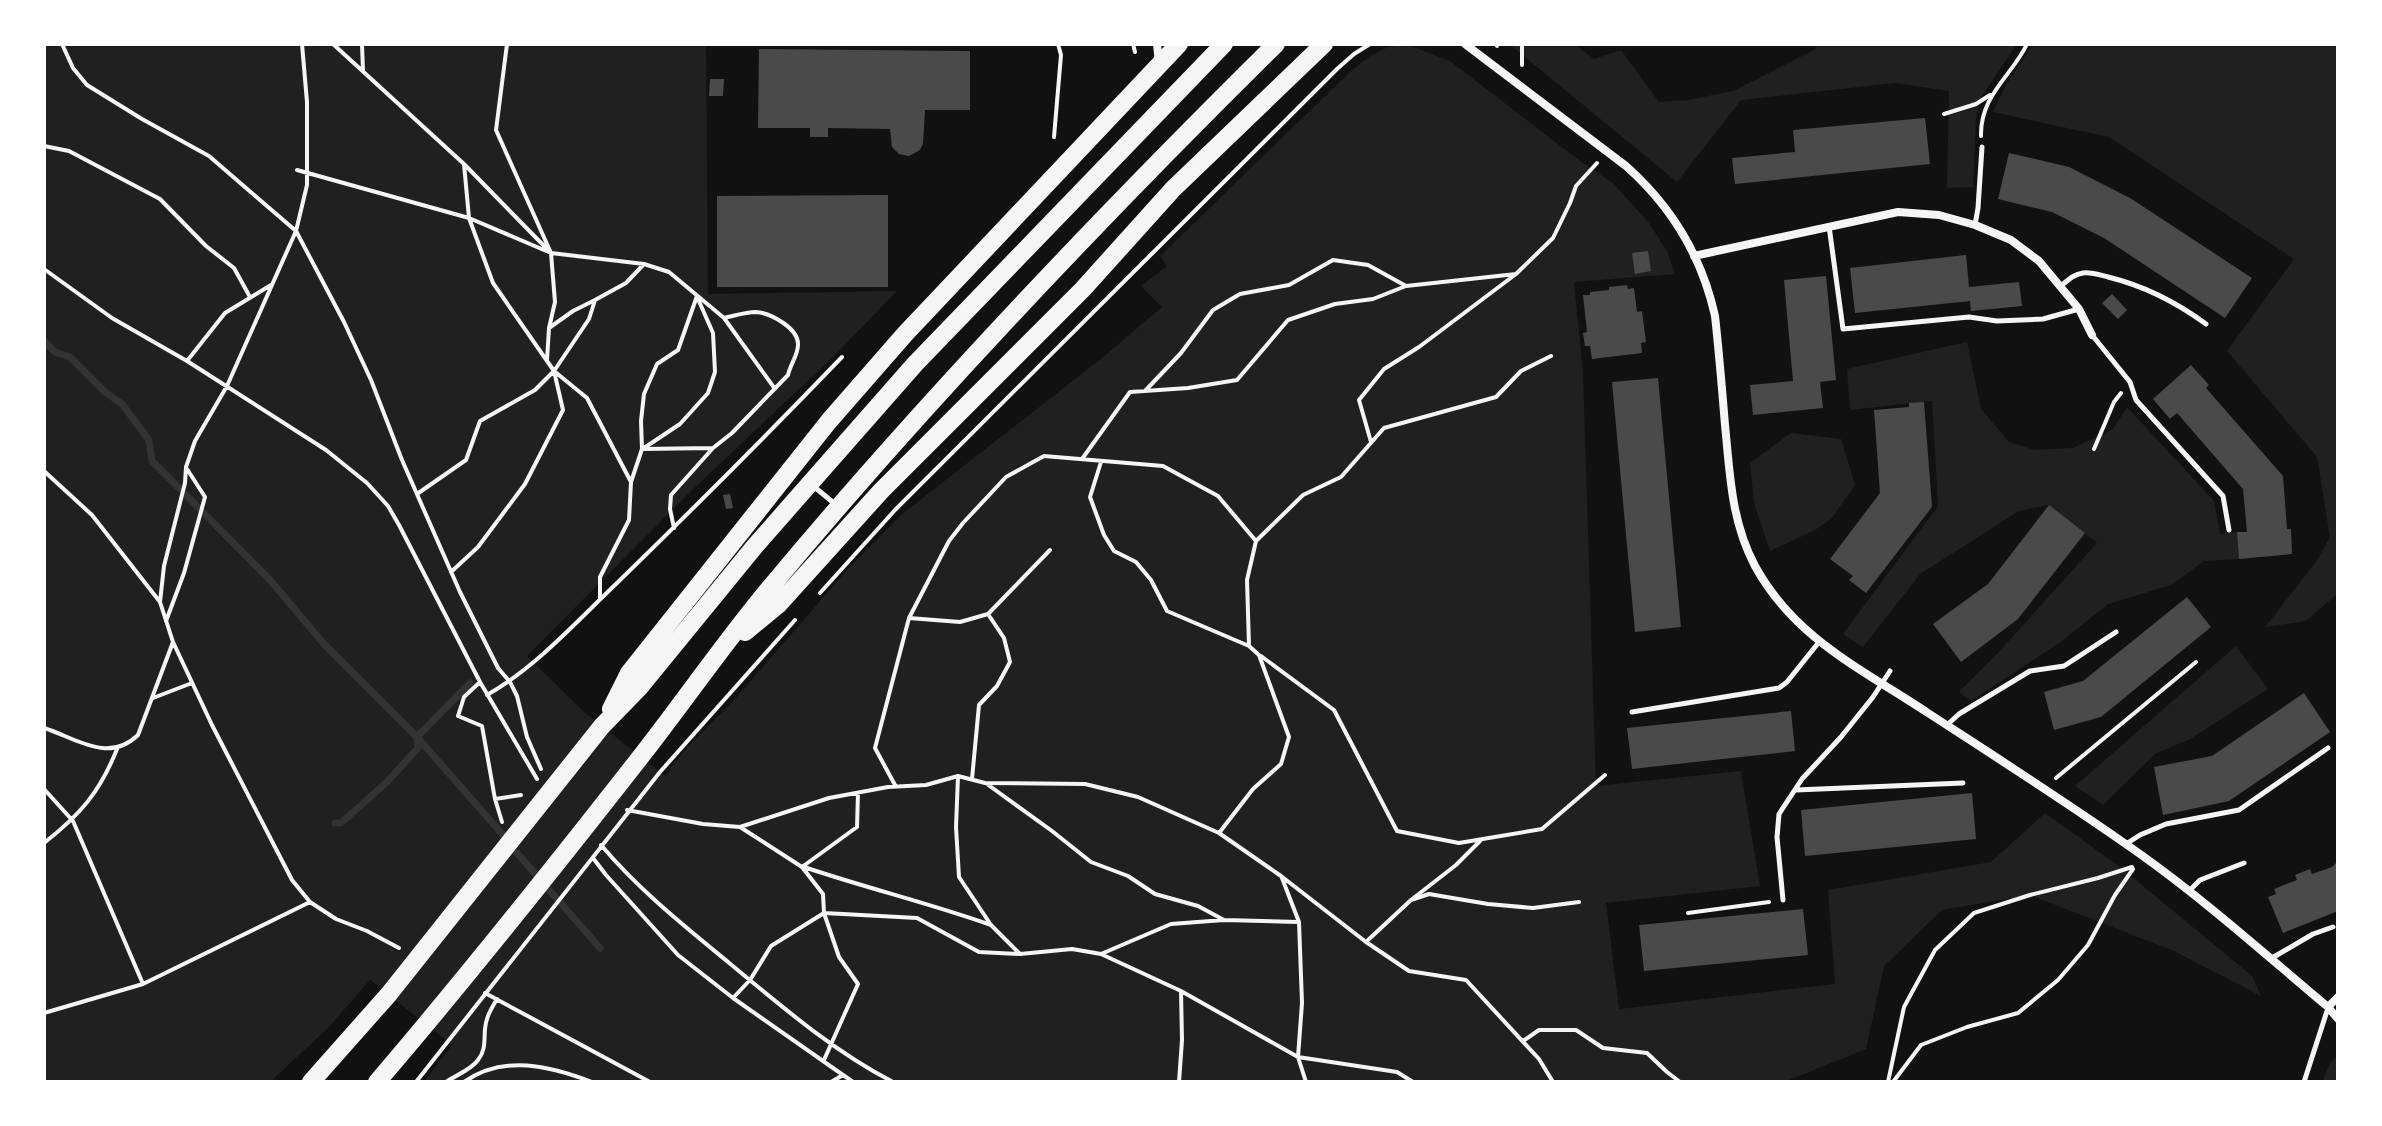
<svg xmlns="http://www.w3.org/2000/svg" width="2382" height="1126" font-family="Figtree,sans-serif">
<rect width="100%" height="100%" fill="#111"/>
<path fill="#202020" d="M44 44H706L708 294 897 291 835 355 688 494 527 656 584 712 665 776 687 747 735 699 847 570 901 515 1102 358 1162 307 1141 286 1167 266 1160 256 1351 71 1370 56 1388 47 1408 45 1450 61 1576 158 1614 184 1649 223 1667 251 1675 274 1574 282 1583 373 1596 786 1741 771 1760 886 1606 903 1619 1009 1835 984 1828 890 1991 862 2045 813 2120 867 2252 976 2261 996 2174 951 2030 895 1942 910 1884 966 1866 1049 1784 1082H424L452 1045 370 980 328 1028 270 1082H44Z
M1509 44H1574L1594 59 1621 50 1659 102 1688 100 1733 91 1816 49 1815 44H2017L1980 99 1976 119 1973 187 1947 188 1949 91 1895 83 1741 100 1677 182Z
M2033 44H2338V593L2306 621 2265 627 2316 562 2330 537 2317 457 2227 351 2294 259 2109 137 1993 112 2006 85Z
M1967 342 1981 409 2009 442 2035 450 2073 448 2113 429 2127 407 2214 501 2220 534 2237 532 2239 559 2204 561 2171 585 2108 604 2062 641 1971 701 1959 692 1997 654 2097 543 2049 505 2019 511 1920 574 1863 647 1843 634 1938 506 1932 401 1850 410 1847 369Z
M1791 433 1841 439 1855 485 1831 519 1815 530 1770 551 1754 503 1750 463Z
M2236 646 2268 689 2190 739 2155 754 2103 805 2075 786Z
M2335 1058 2338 1059V1082H2322L2330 1063Z"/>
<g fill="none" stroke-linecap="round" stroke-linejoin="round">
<path stroke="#333" stroke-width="7" d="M44 341 55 352 70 357 105 392 122 404 149 440 152 461 180 489
M186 495 271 581 324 644 417 737 470 683
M417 737 503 835
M335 823H341L387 782 418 748 417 739
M517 853 600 948"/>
</g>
<path fill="#4a4a4a" d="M759 49 970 51V110H925L923 144 920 150 909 156 899 154 892 147 890 129 828 128V137H810V128H758Z
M710 79H724L723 96H709Z
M1925 118 1930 164 1735 184 1732 158 1795 152 1793 130Z
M2009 153 2069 167 2130 198 2252 278 2225 318 2104 238 2052 212 1998 199Z
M888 195V287H717V196Z
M1648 251 1651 271 1635 274 1632 253Z
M1966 255 1969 287 2019 282 2022 306 1971 311 1970 301 1855 313 1850 268Z
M1826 276 1836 380 1820 382 1823 408 1753 415 1750 385 1793 381 1784 280Z
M1627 285 1628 289 1634 288 1637 312 1642 311 1646 342 1641 343 1642 353 1592 359 1590 346H1585L1583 333 1587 332 1583 295H1590V292L1609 290V287Z
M2112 294 2127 310 2118 319 2102 303Z
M2191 365 2209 385 2206 388 2283 476 2287 529H2291L2292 554 2239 559 2237 532H2247L2243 489 2177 413 2170 419 2153 399Z
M1658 378 1681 627 1635 632 1612 382Z
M1924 402 1932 507 1866 593 1849 580 1853 576 1830 559 1880 493 1874 410 1909 407V403Z
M730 494 733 508 726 509 723 495Z
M2049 505 2085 533 2018 619 1961 662 1933 624 1988 584Z
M2187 597 2211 627 2101 717 2054 730 2044 692 2083 681Z
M2304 693 2330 732 2229 801 2163 815 2154 767 2212 756Z
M1791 711 1795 751 1632 769 1627 728Z
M1972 793 1976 839 1805 856 1801 810Z
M2338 861V911L2283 933 2268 897 2276 894 2274 889 2297 880 2295 875 2310 869 2312 874 2332 867Z
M1803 909 1808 955 1644 971 1639 925Z"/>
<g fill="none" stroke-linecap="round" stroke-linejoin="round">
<path stroke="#f5f5f5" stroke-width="4" d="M62 44 73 68 87 85 142 119 209 156 296 231 344 322 371 380 402 460 460 592 498 668 510 682 517 696 527 737 541 769
M333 44 464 164 548 250
M362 44 363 71
M507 44 496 130 551 253 555 302 549 328 547 360
M1133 44 1135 52
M1497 44V46
M1522 44V65
M1944 114 1976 104 1990 95
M1981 136C1980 95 2012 76 2027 44
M1054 137 1061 55 1058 44
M44 146 69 151 160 199 206 246 234 268 250 297
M464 164 469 218 493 283 554 371 587 398 631 482
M297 170 469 218 551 253 644 264 626 283 595 300 589 319 554 371 535 390 480 421 466 460 417 494
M44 269 112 318 187 361 326 450 367 483 388 506 399 525 480 682 537 779
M724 318 775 389
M549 328 573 311 595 300
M187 361 225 313 271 285
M1145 391 1181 353 1213 310 1240 294 1289 285 1333 260 1368 265 1406 286
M1371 442 1359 400 1384 369 1419 347 1516 274 1553 238 1570 203 1576 186 1597 163
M644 448 680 424 708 393 715 372 713 333 698 299
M642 449 641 421 644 394 657 364 678 350 697 296
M2094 449 2114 402 2121 393
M1082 459 1130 392 1188 388 1237 380 1288 320 1335 304 1373 299 1406 286 1516 274
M1101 462 1090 497 1104 535 1114 551 1136 562 1151 580 1167 611 1249 646
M44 471 92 515 160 602 173 642 212 725 292 880 310 902 336 919 367 931 399 948
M674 528 670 509 671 495 713 448
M451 572 478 547 525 484 563 410 554 371
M820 593 895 510 1337 69 1354 54 1370 44
M600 599V577L629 520 631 482 642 449 713 448 732 433 788 375C790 365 798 355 798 345 799 328 770 313 756 312 745 312 734 316 724 318L669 272 644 264
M160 602 164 566 185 483 186 467 195 441 227 386 296 231 307 185V102L302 44
M909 618 960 622 988 614 1050 550
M166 621 184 573 205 497 187 469
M1261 656 1334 710 1397 831 1459 843 1542 829 1605 775
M480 682 464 697 458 716 482 726 495 799 502 822
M487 695C536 667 576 622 617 583 693 509 768 434 842 357
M153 698 192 683
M44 728C76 738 108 764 138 735L173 642
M958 776 956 827 959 877 991 925 1019 953
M2056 778 2196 662
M972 779 979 705 997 686 1010 662 1004 638 988 614
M987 784 1052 831 1091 862 1128 876 1155 894 1198 906 1224 920
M895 785 875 748 909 618 949 541 963 523 1006 477 1044 456 1163 466 1218 496 1256 541
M44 789 73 821 143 984 44 1013
M495 799 521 795
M627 810 703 824 740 827 829 798 888 787 926 785 958 776 985 783 1085 784 1138 797 1219 833 1281 876 1366 942 1409 971 1466 980 1539 1059 1553 1082
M740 827 802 867 823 894 824 913 839 957 858 984 824 1060
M1219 833 1253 789 1281 764 1289 737 1259 655 1249 646 1247 580 1256 541 1303 495 1341 477 1384 428 1496 397 1521 371 1551 356
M44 843C80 815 100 792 117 749
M601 845C639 890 683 925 728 962 780 1005 833 1051 893 1082
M593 858 606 875 678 955 733 998 853 1082
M802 867 857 827 858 793
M804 867C866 888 929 903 991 925
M1282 878 1299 922 1302 1003 1298 1057 1306 1082
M1411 900 1429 894 1488 904 1533 908 1579 902
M1688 913 1769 902
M1367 941 1411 900 1456 865 1480 841
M1101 954 1171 924 1224 920 1299 922
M143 984 310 902
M485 993 650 1082
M733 998 750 980 771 946 824 913 917 918 979 952 1020 954 1072 949 1101 954 1181 991 1298 1057 1397 1072 1413 1082
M1523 1041 1539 1030H1576L1603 1048 1647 1053 1667 1072 1680 1082
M416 1082 660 772 795 620
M446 1082C456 1075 471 1070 478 1060 486 1050 484 1040 485 1029 486 1017 491 1009 497 999
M464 1082C504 1054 550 1066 592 1082
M831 1082 843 1075
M1179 1082 1182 1040 1181 991
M1888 1082 1904 1007 1935 950 1974 913 2030 895 2098 878 2132 867
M1893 1082 1921 1045 1967 1027 2018 1013 2058 980 2088 945 2115 895 2133 869"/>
<path stroke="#f5f5f5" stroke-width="5" d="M1975 225 1978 208 1982 147
M1829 226 1843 329 1969 317 1997 321 2043 319 2079 309
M2061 286C2068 280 2074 274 2083 273 2091 272 2100 275 2108 277 2145 286 2176 302 2206 324
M2092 335 2130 382 2136 400 2223 496 2229 530
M812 485 835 504
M1632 712 1779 688 1787 682 1819 642
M1947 725 1959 714 2030 671 2064 666 2116 632
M1796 790 1963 783
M2126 844 2140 835 2166 824 2239 810 2328 748
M2190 890 2200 880 2244 863
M1783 900 1777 837 1779 814 1802 779 1841 737 1873 697 1890 671
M2272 958 2313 934 2333 927
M2304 1082 2328 1008"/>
<path stroke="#f5f5f5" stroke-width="8" d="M1157 44 1159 63
M1465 44 1626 166C1671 206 1702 257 1715 316 1719 352 1722 388 1725 425 1730 474 1731 521 1755 566 1795 639 1862 669 1928 713 1999 759 2071 805 2140 854 2206 901 2266 955 2328 1007L2338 1019
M1694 256 1898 212 1939 215 1975 225 2011 240 2039 261 2079 309 2092 335
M2328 1007 2338 997"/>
<path stroke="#f5f5f5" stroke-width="18" d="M745 632 779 604 881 491 1083 289 1173 189 1324 44
M611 709 629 673 829 421 905 334 1179 44
M311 1082 389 994 602 726 639 688 755 546 915 364 1224 44
M377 1082C468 976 556 865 642 755 685 700 724 643 768 590 927 399 1099 219 1276 44"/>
</g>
<rect width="2382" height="1126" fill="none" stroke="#ffffff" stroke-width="92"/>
</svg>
